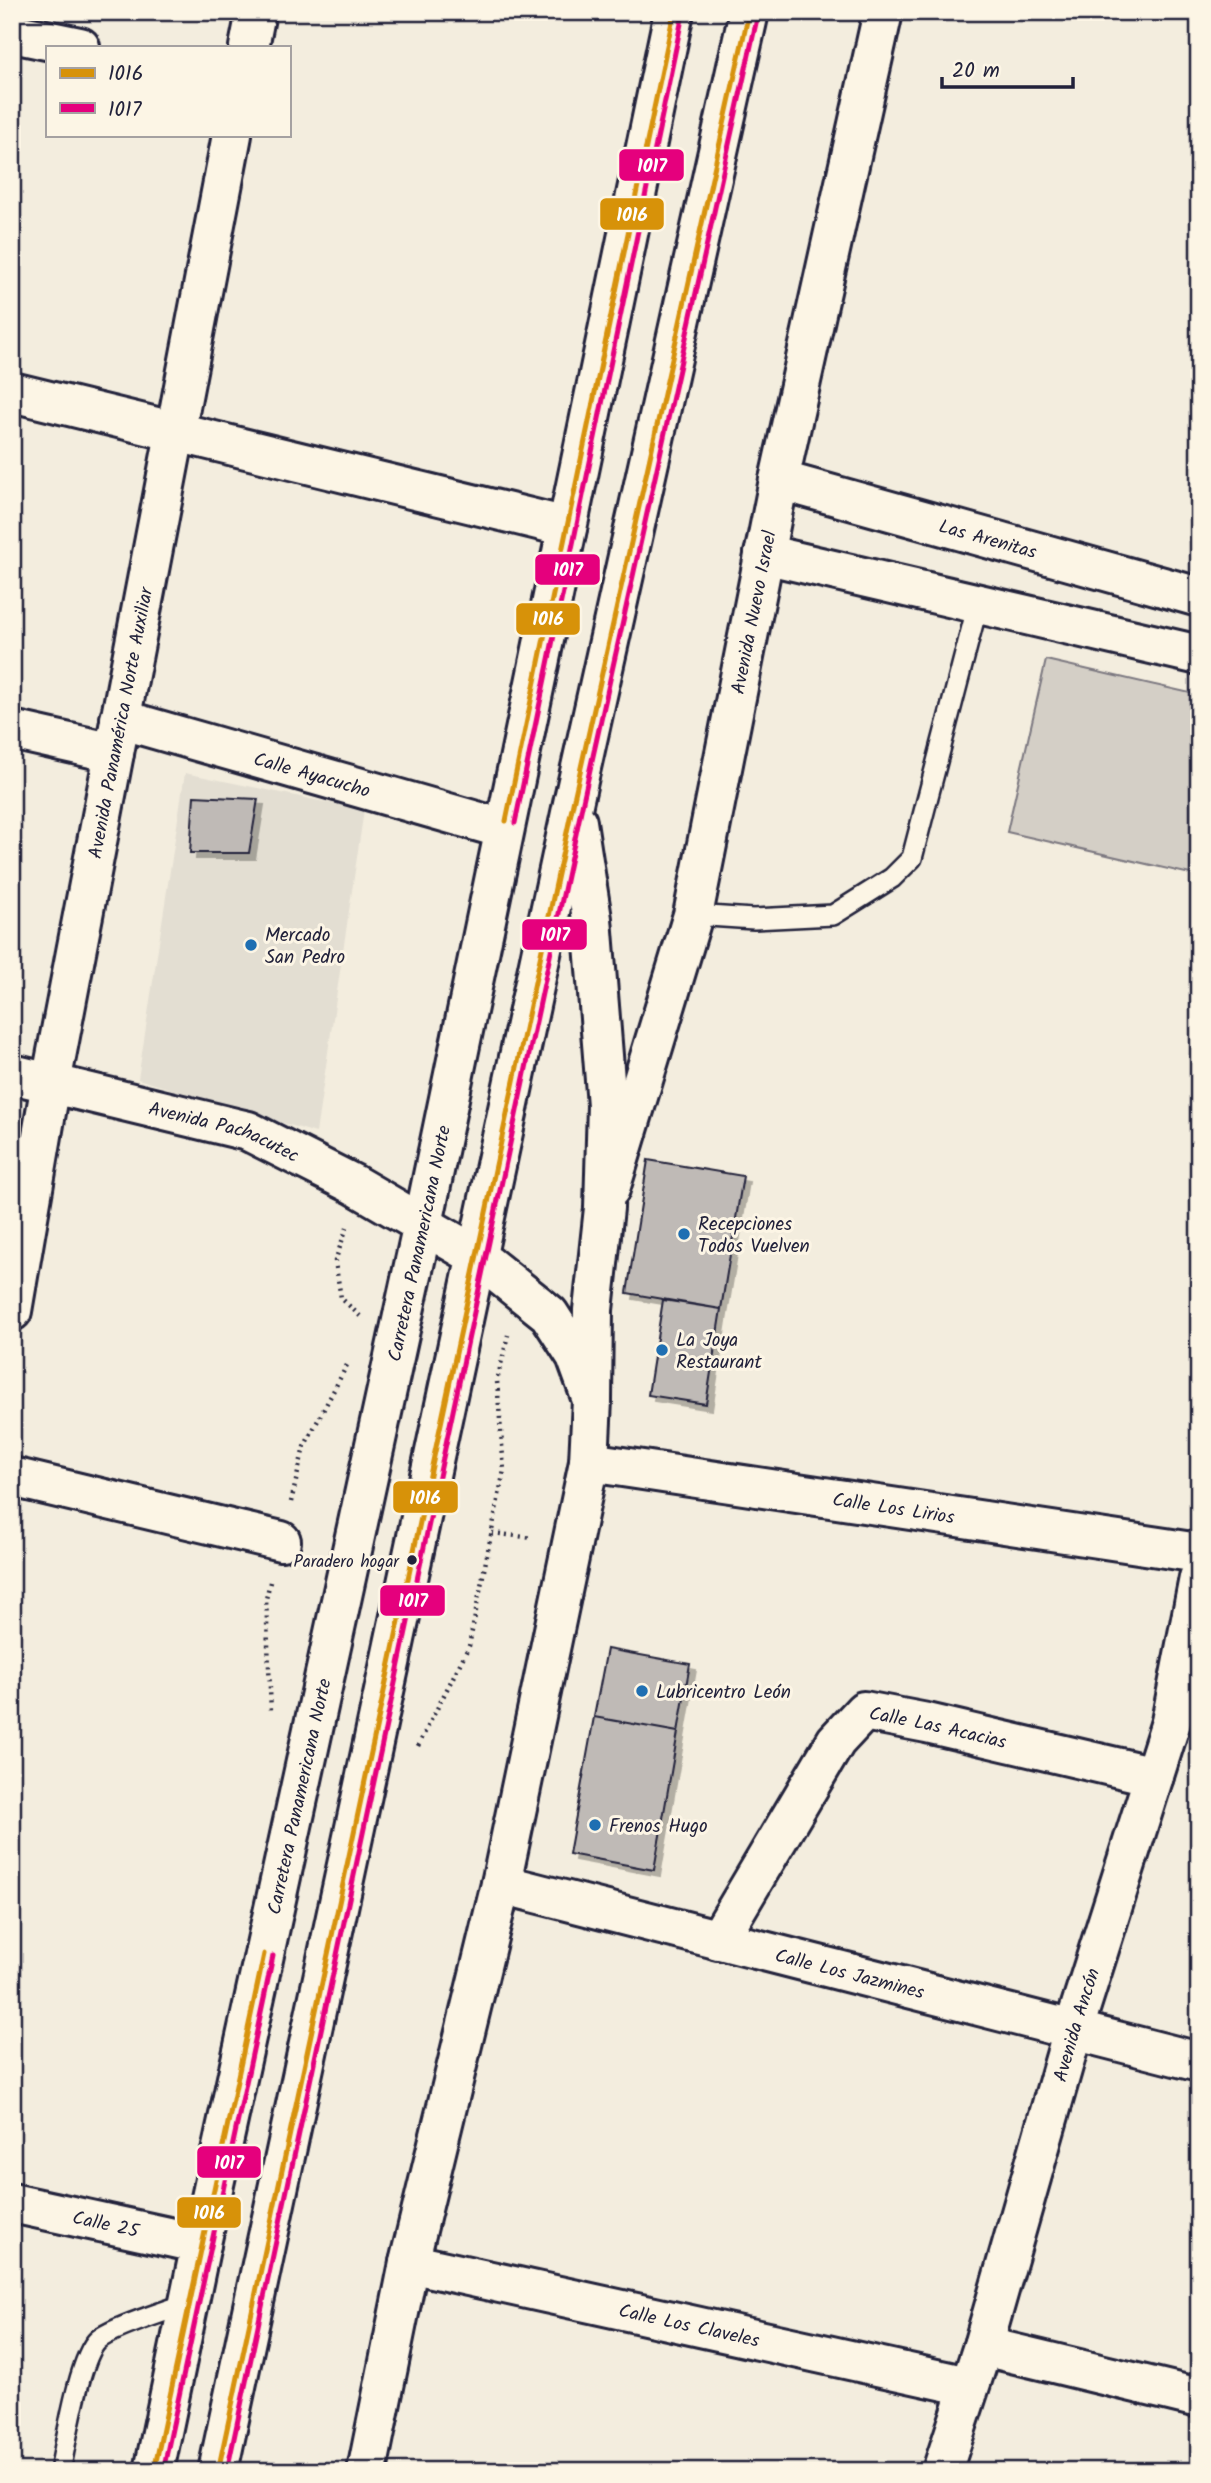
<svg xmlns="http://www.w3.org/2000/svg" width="1211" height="2483" font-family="Kalam,sans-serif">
<defs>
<filter id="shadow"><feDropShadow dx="6" dy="6" stdDeviation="0" flood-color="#0004"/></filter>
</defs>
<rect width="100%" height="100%" fill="#f3edde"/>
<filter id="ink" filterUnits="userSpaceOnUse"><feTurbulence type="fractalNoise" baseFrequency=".0143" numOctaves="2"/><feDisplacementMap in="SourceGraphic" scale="14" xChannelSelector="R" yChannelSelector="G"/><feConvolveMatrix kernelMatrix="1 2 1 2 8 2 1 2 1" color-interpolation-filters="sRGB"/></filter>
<g filter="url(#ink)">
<path fill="#e3ded2" d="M185 773 364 810 316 1133 138 1079Z"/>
<path fill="#d4cfc6" stroke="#7b7880" stroke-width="2" d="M1046 660 1199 695V876L1007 832Z"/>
<path fill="#bfbab6" stroke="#22223b" stroke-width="2" filter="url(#shadow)" d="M194 796 258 799 249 853H190Z
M648 1160 743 1176 721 1309 627 1293Z
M663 1300 721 1309 706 1404 648 1395Z
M607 1649 690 1664 678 1732 594 1717Z
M594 1717 678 1732 654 1870 569 1854Z"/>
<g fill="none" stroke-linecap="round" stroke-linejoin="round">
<defs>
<path id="lane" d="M693 915 754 919 833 915 892 878 912 858 978 604
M60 2471C66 2443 79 2357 98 2340 111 2328 169 2310 189 2303"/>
<g id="street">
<path d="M12 33 80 47"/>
<path d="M12 392 567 527"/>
<path id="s1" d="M779 480 1199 597"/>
<path d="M764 554 1199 655"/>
<path id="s2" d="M120 719 504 829"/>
<path d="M12 730 114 753"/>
<path id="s3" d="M610 1189 693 915 779 480 883 12"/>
<path id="s4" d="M589 1462 1199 1553"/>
<path d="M12 1477 281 1541"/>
<path id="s5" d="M501 1884 1199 2062"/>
<path id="s6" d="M718 1940 836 1741 864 1711 927 1723 1154 1776"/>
<path id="s7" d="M409 2263 968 2386"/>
<path d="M983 2346 1199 2398"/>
<path id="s8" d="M942 2471 983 2346 1073 2031 1171 1722 1199 1578"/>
</g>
<g id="secondary">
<path d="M249 47 256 12"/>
<path id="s9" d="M12 1074 248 1131 353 1184 475 1255 549 1314 576 1356 592 1400 589 1462 501 1884 409 2263 367 2471"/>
<path id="s10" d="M12 1311 51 1083 232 135"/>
<path id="s11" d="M12 2203 201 2244"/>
</g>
<g id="highway">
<path d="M577 822 592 919 607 1105 604 1208 593 1310 592 1400"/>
<path id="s12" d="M154 2471 201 2244 423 1224 674 12"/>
<path d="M218 2471 574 799 749 12"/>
</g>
</defs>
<use href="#lane" stroke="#22223b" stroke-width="24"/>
<use href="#street" stroke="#22223b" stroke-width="44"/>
<use href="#secondary" stroke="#22223b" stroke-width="44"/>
<use href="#highway" stroke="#22223b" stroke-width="44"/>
<path stroke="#22223b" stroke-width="4.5" stroke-dasharray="2 5" stroke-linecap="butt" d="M347 1227 335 1261 341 1298 360 1316
M291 1502 304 1447 347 1365
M492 1533 533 1538
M270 1582 266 1599 271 1712
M418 1746 469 1646 504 1470 497 1381 508 1335"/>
<use href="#lane" stroke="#fcf5e5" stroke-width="19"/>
<use href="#street" stroke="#fcf5e5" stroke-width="38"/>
<use href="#secondary" stroke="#fcf5e5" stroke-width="38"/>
<use href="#highway" stroke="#fcf5e5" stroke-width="38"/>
<defs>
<path id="bus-1" d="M506 821 674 12
M154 2471 264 1954
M218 2471 574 799 749 12"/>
<path id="bus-2" d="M515 823 683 14
M163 2471 273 1956
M227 2471 583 801 758 14"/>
</defs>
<use href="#bus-1" stroke="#fcf5e5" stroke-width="10"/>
<use href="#bus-2" stroke="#fcf5e5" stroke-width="10"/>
<use href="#bus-1" stroke="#d79209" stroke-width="5"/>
<use href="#bus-2" stroke="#e5007d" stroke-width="5"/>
</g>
</g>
<g fill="#1f6fb2" stroke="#fcf5e5" stroke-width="2.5">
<circle cx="251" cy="945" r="7"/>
<circle cx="684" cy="1234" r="7"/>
<circle cx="662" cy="1350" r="7"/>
<circle cx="642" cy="1691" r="7"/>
<circle cx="595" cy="1825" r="7"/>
</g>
<circle fill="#22223b" stroke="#fcf5e5" stroke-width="2.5" cx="412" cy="1560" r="6"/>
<g text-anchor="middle" stroke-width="6" stroke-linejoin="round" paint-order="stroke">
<g font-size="17" fill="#22223b" stroke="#fcf5e5" text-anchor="end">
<text x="399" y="1567">Paradero hogar</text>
</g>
<g font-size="19" fill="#22223b" stroke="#fcf5e5">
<text dy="7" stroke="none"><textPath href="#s1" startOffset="217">Las Arenitas</textPath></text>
<text dy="7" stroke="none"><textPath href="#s3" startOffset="595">Avenida Nuevo Israel</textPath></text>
<text dy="7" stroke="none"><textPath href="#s10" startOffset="598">Avenida Panamérica Norte Auxiliar</textPath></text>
<text dy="7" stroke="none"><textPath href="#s2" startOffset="200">Calle Ayacucho</textPath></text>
<text dy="7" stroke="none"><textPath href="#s9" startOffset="220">Avenida Pachacutec</textPath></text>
<text dy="7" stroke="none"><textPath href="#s12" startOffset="1256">Carretera Panamericana Norte</textPath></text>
<text dy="7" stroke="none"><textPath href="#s4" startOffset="308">Calle Los Lirios</textPath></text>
<text dy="7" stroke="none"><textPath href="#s6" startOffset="348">Calle Las Acacias</textPath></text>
<text dy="7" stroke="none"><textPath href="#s12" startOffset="690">Carretera Panamericana Norte</textPath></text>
<text dy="7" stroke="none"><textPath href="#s5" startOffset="360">Calle Los Jazmines</textPath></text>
<text dy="7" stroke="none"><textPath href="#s8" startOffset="466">Avenida Ancón</textPath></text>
<text dy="7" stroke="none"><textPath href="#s11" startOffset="96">Calle 25</textPath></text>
<text dy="7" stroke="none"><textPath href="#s7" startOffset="287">Calle Los Claveles</textPath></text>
</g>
<g font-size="19" fill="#22223b" stroke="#fcf5e5" text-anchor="start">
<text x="265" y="941">Mercado<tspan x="265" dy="22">San Pedro</tspan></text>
<text x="698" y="1230">Recepciones<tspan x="698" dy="22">Todos Vuelven</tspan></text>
<text x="676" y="1346">La Joya<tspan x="676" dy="22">Restaurant</tspan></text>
<text x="656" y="1698">Lubricentro León</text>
<text x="609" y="1832">Frenos Hugo</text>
</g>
</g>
<g stroke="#fcf5e5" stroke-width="2.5">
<rect x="618" y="148" width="67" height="34" rx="7" fill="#e5007d"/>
<rect x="599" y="197" width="66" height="34" rx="7" fill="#d79209"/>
<rect x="534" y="553" width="67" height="33" rx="7" fill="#e5007d"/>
<rect x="515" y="602" width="66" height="34" rx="7" fill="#d79209"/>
<rect x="521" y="918" width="67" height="33" rx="7" fill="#e5007d"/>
<rect x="392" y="1480" width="67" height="34" rx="7" fill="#d79209"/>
<rect x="379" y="1584" width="67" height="33" rx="7" fill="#e5007d"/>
<rect x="196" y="2145" width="66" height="34" rx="7" fill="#e5007d"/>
<rect x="176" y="2196" width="66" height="33" rx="7" fill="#d79209"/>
</g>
<g font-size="19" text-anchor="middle" font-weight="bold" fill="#fff">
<text x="652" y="172">1017</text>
<text x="632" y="221">1016</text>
<text x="568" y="576">1017</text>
<text x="548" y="625">1016</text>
<text x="555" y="941">1017</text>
<text x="425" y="1504">1016</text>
<text x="413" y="1607">1017</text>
<text x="229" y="2169">1017</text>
<text x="209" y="2219">1016</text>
</g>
<rect width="1211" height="2483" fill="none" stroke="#fcf5e5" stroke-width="42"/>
<rect x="21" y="21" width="1169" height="2441" fill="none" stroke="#22223b" stroke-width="2.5" filter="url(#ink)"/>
<rect x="46" y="46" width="245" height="91" fill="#fcf5e5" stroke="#a5a1a1" stroke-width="2"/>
<rect x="60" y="68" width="35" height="10" fill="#d79209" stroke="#a5a1a1" stroke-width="2"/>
<text x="108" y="80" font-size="21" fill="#22223b">1016</text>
<rect x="60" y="103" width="35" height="10" fill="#e5007d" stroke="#a5a1a1" stroke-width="2"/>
<text x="108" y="116" font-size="21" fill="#22223b">1017</text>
<path d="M942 77v10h131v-10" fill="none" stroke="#22223b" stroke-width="3.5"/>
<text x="952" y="77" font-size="21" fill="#22223b" stroke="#fcf5e5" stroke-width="5" paint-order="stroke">20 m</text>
</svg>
